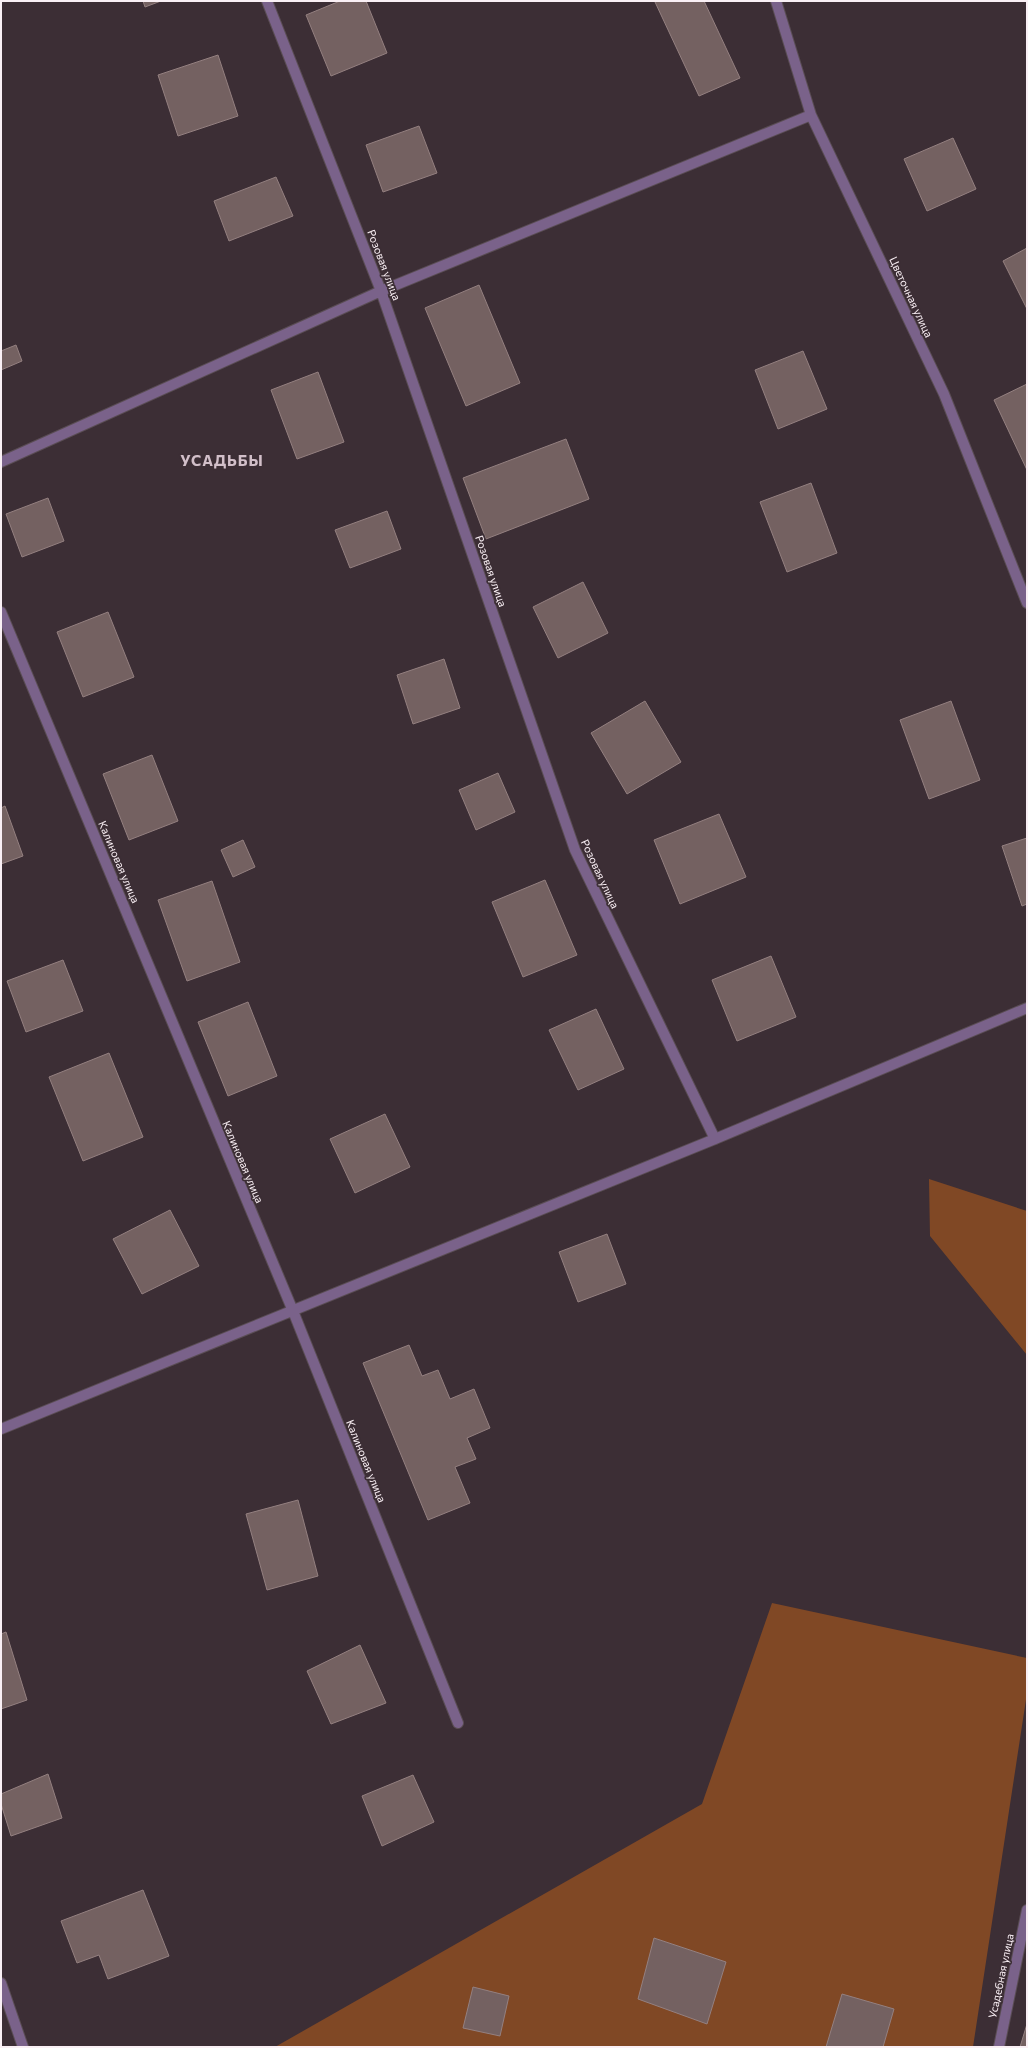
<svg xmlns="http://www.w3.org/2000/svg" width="1028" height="2048" font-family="Commissioner,sans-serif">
<rect width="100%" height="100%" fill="#3c2e35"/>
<path fill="#804825" d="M929 1179 1027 1211V1355L930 1236Z
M772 1603 1027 1658V1693L973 2047H275L702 1804Z"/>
<path fill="#746161" stroke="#948080" d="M143 1H161L145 7Z
M340 1H366L387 53 331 76 306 15Z
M658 1H704L740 78 699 96 655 2Z
M218 55 238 116 178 136 158 75Z
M419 126 437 173 383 192 366 145Z
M953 138 976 189 927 211 904 159Z
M276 177 293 216 229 241 214 201Z
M1027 248V309L1003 261Z
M479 285 520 383 466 406 425 308Z
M16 345 22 361 1 370V351Z
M803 351 827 409 778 429 755 370Z
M318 372 344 442 297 459 271 390Z
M1027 384V470L994 400Z
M566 439 589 499 486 539 463 478Z
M811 483 837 553 787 572 760 502Z
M48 498 64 541 22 557 6 514Z
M387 511 401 549 350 568 335 530Z
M583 582 608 633 558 658 533 607Z
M108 612 134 677 83 697 57 632Z
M444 659 460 708 413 724 397 675Z
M645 701 681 762 627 794 591 733Z
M951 701 980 780 929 799 900 720Z
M152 755 178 821 129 840 103 774Z
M498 773 515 812 476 830 459 790Z
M5 806 23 856 1 864V808Z
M719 814 746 877 680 904 654 840Z
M1027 838V904L1022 906 1002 846Z
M243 840 255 867 233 877 221 850Z
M545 880 577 955 523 977 492 902Z
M212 881 240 962 187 981 158 900Z
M771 956 796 1017 737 1041 712 980Z
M63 960 83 1011 26 1032 7 981Z
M248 1002 277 1076 228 1096 198 1022Z
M596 1009 624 1069 578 1090 549 1030Z
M109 1053 143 1137 83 1161 49 1077Z
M385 1114 410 1167 355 1193 330 1139Z
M170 1210 199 1266 142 1294 113 1239Z
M607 1234 626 1284 578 1302 559 1252Z
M409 1345 422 1376 438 1370 450 1399 474 1389 490 1428 467 1438 476 1459 455 1467 470 1503 428 1520 363 1363Z
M298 1500 318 1576 267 1590 246 1514Z
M6 1632 27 1700 1 1709V1634Z
M360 1645 386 1703 331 1724 307 1671Z
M48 1774 62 1818 11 1836 1 1804V1794Z
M413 1775 434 1822 382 1846 362 1796Z
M143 1890 169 1956 108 1979 99 1955 77 1963 61 1921Z
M654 1938 726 1962 707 2024 638 1999Z
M473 1987 509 1996 500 2036 463 2028Z
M842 1994 894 2009 883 2047H826Z
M1027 2024V2047H1020Z"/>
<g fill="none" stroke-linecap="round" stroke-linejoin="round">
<defs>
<path id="street" d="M267 1 381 291 575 850 715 1139
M776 1 811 115 944 394 1027 603
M1 462 381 291 811 115
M1 612 293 1311 458 1723
M1 1429 715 1139 1027 1008
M1 1983 23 2047
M999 2047 1027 1910"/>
</defs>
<use href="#street" stroke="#5a4d54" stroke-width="12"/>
<use href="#street" stroke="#7a628a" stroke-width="10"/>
</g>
<g text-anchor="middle" stroke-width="3.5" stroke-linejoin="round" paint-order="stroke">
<g font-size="11" fill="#faf0f5" stroke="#3c2e35">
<text transform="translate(384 265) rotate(69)" y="4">Розовая улица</text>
<text transform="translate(911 297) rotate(65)" y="4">Цветочная улица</text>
<text transform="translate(491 571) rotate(71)" y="4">Розовая улица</text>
<text transform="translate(119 862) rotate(67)" y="4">Калиновая улица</text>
<text transform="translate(600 874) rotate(65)" y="4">Розовая улица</text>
<text transform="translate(243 1162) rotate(67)" y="4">Калиновая улица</text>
<text transform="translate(366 1461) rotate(68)" y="4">Калиновая улица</text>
<text transform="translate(1001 1976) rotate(-78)" y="4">Усадебная улица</text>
</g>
<g font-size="15" font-weight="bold" letter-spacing="1" fill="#d2bfc9" stroke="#3c2e35">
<text x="222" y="466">УСАДЬБЫ</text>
</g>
</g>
<rect width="1028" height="2048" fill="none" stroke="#faf0f5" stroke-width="4"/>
</svg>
